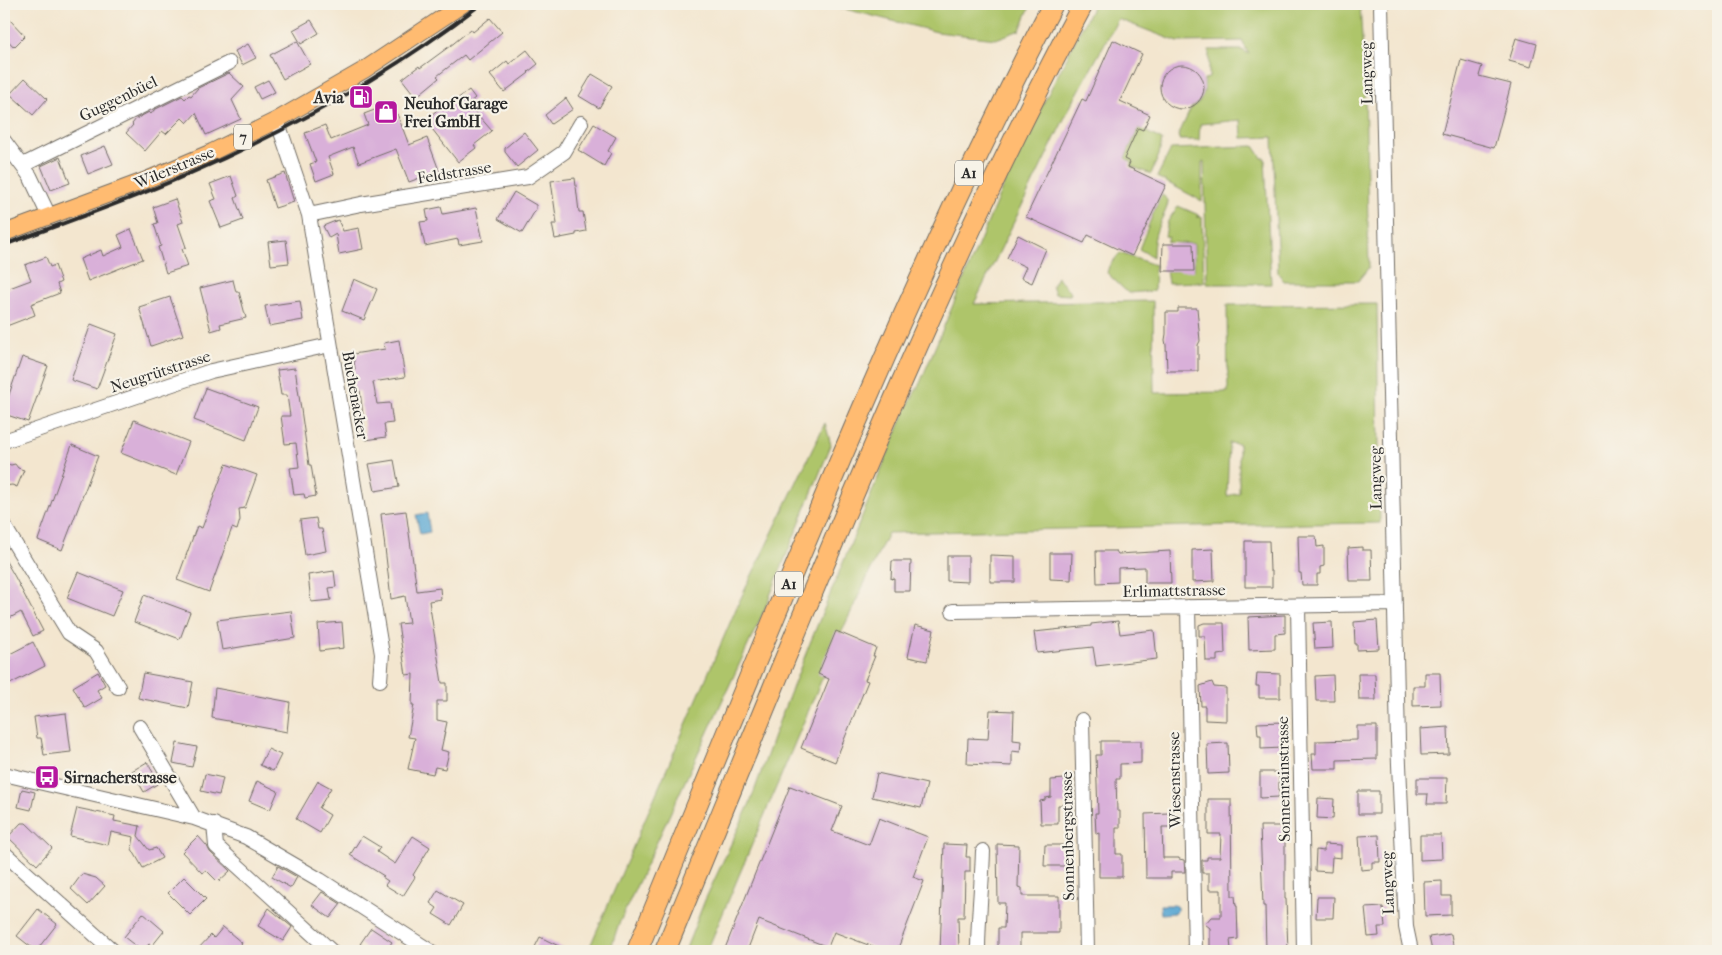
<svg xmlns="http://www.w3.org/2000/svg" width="1722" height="955" font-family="'IM FELL French Canon',serif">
<rect width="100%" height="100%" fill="#f7f3e8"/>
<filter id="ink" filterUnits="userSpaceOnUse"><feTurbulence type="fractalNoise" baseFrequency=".02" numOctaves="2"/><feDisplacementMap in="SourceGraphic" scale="10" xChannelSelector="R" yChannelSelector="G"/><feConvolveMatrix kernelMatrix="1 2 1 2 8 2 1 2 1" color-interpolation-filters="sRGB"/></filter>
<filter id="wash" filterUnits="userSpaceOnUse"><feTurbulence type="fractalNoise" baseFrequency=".0096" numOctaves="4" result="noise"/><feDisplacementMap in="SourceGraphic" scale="20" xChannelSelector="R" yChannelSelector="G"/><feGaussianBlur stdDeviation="1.12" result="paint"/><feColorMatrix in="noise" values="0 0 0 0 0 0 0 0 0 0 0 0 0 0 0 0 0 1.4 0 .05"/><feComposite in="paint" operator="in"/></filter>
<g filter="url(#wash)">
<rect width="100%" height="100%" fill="#f3e6cf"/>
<path fill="#aec56a" stroke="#6c784a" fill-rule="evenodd" d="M825 4H1031L1020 30 996 39 937 32Z
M1094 4H1360L1365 91 1369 267 1358 281H1284L1278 273 1273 137 1242 138 1241 120 1200 124 1199 140H1180L1178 136 1191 108 1199 102 1204 92V79L1209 78V50H1242L1249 54 1242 41 1178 42 1118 19 1068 111 974 304 1153 301 1154 393 1228 392 1227 305 1377 304 1380 523 1239 525 888 533 843 629 707 951H685L705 900 750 803 780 719 810 643 907 407 920 383 1012 165ZM1229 443 1239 444V493L1227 496Z
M1139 128 1162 140 1159 155 1151 174 1130 166 1132 162 1125 158Z
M1254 146 1262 158H1265L1271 284H1207L1204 161 1202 162V201L1157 177 1171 149Z
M1161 194 1168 200C1168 210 1161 218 1158 227 1154 237 1153 247 1153 257L1139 249Z
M1178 206 1201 216 1197 217H1202L1204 282 1168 283 1166 271 1194 270V244L1167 242 1169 237 1165 236 1168 221Z
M1120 253 1155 265 1154 291 1128 293 1107 273 1109 266Z
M1057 277 1071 293 1070 295 1055 294 1052 286Z
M825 423 831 445 763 613 618 926 610 951H588L739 602Z"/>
<path fill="#5aa7d3" stroke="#42697f" d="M427 513 430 532 420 534 416 515Z
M1160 905H1174L1177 907V911L1175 913 1161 914Z"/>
<g id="blocks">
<path fill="#d9b0d9" d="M490 18 502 32 468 60 464 55 437 76 439 78 416 97 402 79 419 66 420 68 454 43 471 29 473 32Z
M10 20 25 36 14 47 4 36V27Z
M311 20 319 33 301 44 293 30Z
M1516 38 1537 44 1531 67 1509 61Z
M1113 40 1142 54 1120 101 1150 115 1143 130 1138 128 1124 159 1130 162 1128 167 1166 185 1132 256 1088 235 1084 243 1026 217 1082 99 1086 101Z
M297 41 310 64 283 79 270 55Z
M248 44 256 58 242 65 235 51Z
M527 50 538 64 528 72 529 73 504 92 490 75 507 61 509 64Z
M1461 60 1482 66 1479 76 1511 84 1494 148 1442 134Z
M1160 87a22 22 0 1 1 44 0a22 22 0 1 1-44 0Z
M229 73 244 87 232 100 241 119 206 135 196 113 187 123 182 118 166 134 162 131 145 151 126 133 133 125 132 124 136 119 149 112 151 114 154 110 182 96 185 99 189 95 191 96 198 88Z
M592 74 612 86 599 108 579 96Z
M25 78 47 99 33 115 10 94Z
M268 80 275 92 260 99 254 87Z
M469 90 475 98 470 102 474 107 472 108 492 131 474 145 476 148 458 162 425 120 442 106 444 109Z
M566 98 573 109 551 124 545 115Z
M393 103 409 145 427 138 440 173 426 179 425 176 409 182 396 149 359 163 353 147 328 157 334 174 316 181 310 164 316 162 305 133 325 125 331 140 368 125 364 114Z
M594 124 616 137 608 151 611 153 604 166 578 150Z
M524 132 538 150 517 167 505 152V148Z
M105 146 113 164 88 174 81 156Z
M60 157 70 183 51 190 41 166Z
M285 173 294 202 275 208 266 180Z
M231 176 238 196 235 198 243 220 221 228 210 201 216 199 210 184Z
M575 178 579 212H583L586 231 576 233V235L555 239 552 224H557L556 217 551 181Z
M514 192 536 205V209L522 233 498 219Z
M175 199 183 222 178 224 186 247 182 249 188 266 166 273 158 247 161 246 154 224 158 223 153 207Z
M441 207 443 214 476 208 483 241 459 245 458 239 425 246 420 222 428 221 426 210Z
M338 220 343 231 359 228 363 249 339 254 336 234 329 238 323 226Z
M131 229 143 259 88 281 80 259 101 250 103 256 123 247 118 235Z
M1018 235 1046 249 1032 283 1021 278 1026 267 1007 258Z
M286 240 289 263 271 265 268 242Z
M1163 244H1193L1194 271H1162Z
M46 257 50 267 55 265 61 282 57 284 60 293 31 304 35 315 4 327V290L31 280 25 265Z
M354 279 377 289 364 320 342 311Z
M233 280 236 292H239L246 318 220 324 221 328 211 331 200 288Z
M170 297 183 335 151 346 139 307Z
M300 301 303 320 269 326 265 306Z
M1178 308H1197L1200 341 1198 345V371H1167L1166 345 1165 340 1166 334V312H1178Z
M91 324 117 334 97 389 71 380Z
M399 340 405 377 373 382 377 404 390 403 393 423 384 424 386 437 366 440 360 391 354 392 350 370 355 369 353 354 385 349 384 343Z
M22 357 48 366 28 422 4 414V409Z
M295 368 309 465H311L316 496 305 498 304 494 294 495 290 468 299 467 296 443 285 444 281 416H290L287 395H281L277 370Z
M206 388 258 407 246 440 194 420Z
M134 420 189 442 176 475 121 453Z
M72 445 98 456 62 550 38 540Z
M394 460 399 487 375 491 369 464Z
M4 463 11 465 15 464 18 468 24 470 17 487 12 485 4 486Z
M226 464 257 475 245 508 239 509 240 520 237 530 232 528 209 592 177 580 197 526 202 528Z
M406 511 417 591 440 588 441 599 429 601 442 683H447V701H437V720L447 722 441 750 449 752 445 769 435 767 433 774 408 769 415 738 408 737 414 705H412L413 674 406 675 398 624 409 623 405 596 391 599 381 514Z
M316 518 318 529H322L326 551 305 555 300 520Z
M1298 536H1316L1317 547 1324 546V566L1320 567V574H1317V585H1302L1301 573H1299Z
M1245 541H1269L1270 571H1272V587H1245Z
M1362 547V550H1371L1372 581H1349L1348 548Z
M1213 549 1214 581 1192 582V550Z
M1096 551H1116L1118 554 1170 551 1171 583H1145V567L1118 568V582L1097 583Z
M1050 553H1072L1071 580 1050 579Z
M990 555 1015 556V582H990Z
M947 556H968V582L947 581Z
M4 558 15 577 43 631 33 636 21 612 4 621Z
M892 561H911L910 591H894V578L891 579Z
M334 571 336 587 329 588 331 600 311 602 308 575Z
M78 572 123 590 112 616 67 598Z
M144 595 190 612 180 639 134 622Z
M291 611 295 638 222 650 217 620Z
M1285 615V633L1275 634V649L1249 650 1248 617Z
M1377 620 1379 649 1357 650V644H1355L1354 622Z
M1118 621 1120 634 1154 630 1157 659 1096 666 1093 647 1037 653 1034 632 1091 626V624Z
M342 622 344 648 320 651 318 624Z
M1332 622 1333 648 1315 649 1313 623Z
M1204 623H1224L1225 654 1217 655V661H1206L1205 636H1199V625Z
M915 625 934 630 927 661 908 657Z
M836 631 876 648 873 656H875L865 680 868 681 835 762 801 748 829 679 818 674Z
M33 642 45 666 10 684 4 671V657Z
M98 672 105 685 97 690 102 698 85 708 73 687Z
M143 673 193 682 188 708 138 698Z
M1257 673 1280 674V698H1259V686H1256Z
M1425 673H1440L1441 705 1413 706V686H1425Z
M1358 674H1375L1376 700H1359Z
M1333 675 1334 701H1316L1315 676Z
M1212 682 1214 687 1226 688V721L1205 720V706H1201L1200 686Z
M215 688 290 702 287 732 212 718Z
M990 710 1014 711 1013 740 1021 741 1020 752 1012 751V766L967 764 968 738 988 739Z
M66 713 71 752 44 755 41 738H37L34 717Z
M1283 722V748L1261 749V735H1258L1257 723Z
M1357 726H1377V759L1337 760V769H1313L1312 754H1316V741L1357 740Z
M1448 727 1449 754 1421 755 1420 729Z
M1101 741H1141V763L1120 764V779H1116L1117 811H1120V828H1116V854H1122V877H1099V833L1096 834 1095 813H1098L1096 755H1101Z
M177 743 197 747 192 767 173 763Z
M1228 743 1229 773 1208 774 1207 744Z
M268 749 281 755 273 771 260 765Z
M147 762 159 783 144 792 132 771Z
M1260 772H1279V797L1260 798Z
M877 773 927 784 921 808 872 797Z
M205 774 223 778 219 795 201 791Z
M1417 778H1447L1446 804H1427L1428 794H1417Z
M1065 779V805H1058V824H1041L1040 801 1045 800V798L1051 797V780Z
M257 781 278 791 270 810 249 801Z
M318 781 331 788 319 808 330 815 320 833 296 819Z
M790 786 842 806 832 831 869 845 879 818 928 837 913 877 924 881 897 951H884L834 932 828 947 759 920 747 951H724Z
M22 789 35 792 31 810 18 807Z
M1358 791H1379V814H1358Z
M1318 798 1334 799 1333 819 1317 818Z
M1208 799H1231L1232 896H1235L1236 906H1237L1238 939 1230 940 1231 949 1210 950V928L1205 924 1211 917H1221V890H1209V873H1202V860H1207V857H1220L1221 834H1208Z
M77 808 115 816 114 821 140 826 138 836 149 850 156 848 162 858 143 868 132 849 134 837 111 832 108 845 70 836Z
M1169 813 1170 827H1162L1163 858H1179V859L1184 860 1185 872H1171V878H1146L1145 814Z
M21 823H26L52 848 37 865 8 837Z
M1260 826H1285V899H1286L1287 924 1288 951H1266L1265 906H1263Z
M1379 835 1380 862H1372V869L1361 870 1359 836Z
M1420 835H1441L1442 859 1420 860Z
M198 836 207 846 210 852 230 871 218 882 206 870 202 873 182 852Z
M362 836 380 847 377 852 395 864 413 836 430 847 413 875 415 877 403 896 385 885 388 881 382 877 384 876 350 855Z
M944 844 967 845 966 857H970V872H965L964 917H958L959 951H940Z
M997 844 1019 845 1018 887 1022 888V896H1059V933H1020V951H998V928H1004L1005 903H998Z
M1324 844 1341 845V858L1332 857 1331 872 1315 871 1316 850 1324 851Z
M1045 845H1068L1067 866H1044Z
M278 866 297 877 291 888 272 877Z
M82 874 96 878 105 886 88 905 71 889Z
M184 877 206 899 190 915 168 893Z
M1442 881V896H1451V915L1425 916 1424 882Z
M438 890 463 905 451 925 433 914 437 908 430 903Z
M322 892 341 904 330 918 312 905Z
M1317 897H1334L1333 918H1316Z
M1383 907 1385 927H1378L1379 936 1368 937 1365 908Z
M269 908 292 927 283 941 258 926Z
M38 909 57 924 36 951 17 936Z
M143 913 164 931 152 946 149 944 142 951 124 937Z
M223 927 242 943 235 951H196L211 935 214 938Z
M371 928 392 942 386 951H370L360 944Z
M1451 934 1454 951H1432L1429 937Z
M540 937 569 951H533Z"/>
</g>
</g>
<g filter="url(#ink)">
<use href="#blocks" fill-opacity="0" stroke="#716c64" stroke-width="1"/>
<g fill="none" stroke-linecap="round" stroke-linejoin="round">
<defs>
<path id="minor" d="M1381 4 1398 741 1406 927 1411 951
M277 120 309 215 382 654 380 680
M4 141 30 176 49 216
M23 165 229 63
M309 215 361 204 528 177 564 152 581 123
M4 441 211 371 330 345
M4 526 69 633 96 651 118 687
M1298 606 1304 951
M1188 607 1195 951
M953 611 1395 604
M1082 720 1087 951
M140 727 194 818
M4 774 194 818 246 837 320 880 430 951
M214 824 216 846 331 951
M4 853 113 951
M978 951C978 918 982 885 983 851"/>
<path id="major" d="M4 233 144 181 212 152 277 120 364 70 463 4"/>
<path id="highway" d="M637 951C769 632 894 310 1053 4
M665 951C797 633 921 308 1083 4"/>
</defs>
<use href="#minor" stroke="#716c64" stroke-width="16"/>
<use href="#major" stroke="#716c64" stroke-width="18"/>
<use href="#highway" stroke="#716c64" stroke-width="22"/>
<use href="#minor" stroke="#fff" stroke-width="14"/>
<use href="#major" stroke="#ffbb71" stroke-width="16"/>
<use href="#highway" stroke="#ffbb71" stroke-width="20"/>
<path stroke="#2b2b2b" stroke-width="4" d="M4 245C64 223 125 202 184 176 289 131 390 74 481 4"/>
</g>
</g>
<defs>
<symbol id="fuel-square" viewBox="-11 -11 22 22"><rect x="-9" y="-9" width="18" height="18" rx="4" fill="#b5179e" stroke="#f7f3e8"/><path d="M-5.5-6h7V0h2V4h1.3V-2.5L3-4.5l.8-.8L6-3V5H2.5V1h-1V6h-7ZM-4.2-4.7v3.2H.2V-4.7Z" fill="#fff"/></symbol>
<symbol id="shop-square" viewBox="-11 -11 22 22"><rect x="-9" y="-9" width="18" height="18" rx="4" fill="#b5179e" stroke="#f7f3e8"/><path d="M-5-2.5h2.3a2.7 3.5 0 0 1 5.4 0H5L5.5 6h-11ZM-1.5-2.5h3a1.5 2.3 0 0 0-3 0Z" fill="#fff"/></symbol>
<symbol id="bus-square" viewBox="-11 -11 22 22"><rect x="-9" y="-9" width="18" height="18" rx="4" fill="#b5179e" stroke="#f7f3e8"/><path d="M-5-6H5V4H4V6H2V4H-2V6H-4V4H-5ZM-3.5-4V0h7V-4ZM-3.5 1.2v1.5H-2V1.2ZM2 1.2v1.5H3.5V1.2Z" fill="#fff"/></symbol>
</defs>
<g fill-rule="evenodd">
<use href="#fuel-square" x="347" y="83" width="28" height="28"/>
<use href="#shop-square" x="372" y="98" width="28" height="28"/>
<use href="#bus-square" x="33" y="763" width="28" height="28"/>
</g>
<g text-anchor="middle" stroke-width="4.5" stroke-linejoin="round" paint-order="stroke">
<g fill="#f7f3e8" stroke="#686764" stroke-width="1">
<rect x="234" y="124.5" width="18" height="25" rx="4"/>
<rect x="955" y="160.5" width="28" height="25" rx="4"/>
<rect x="775" y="571.5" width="28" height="25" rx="4"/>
</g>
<g font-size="15" font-weight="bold" fill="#2b2b2b">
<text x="243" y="142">7</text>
<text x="969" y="178">A1</text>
<text x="789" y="589">A1</text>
</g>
<g font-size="16" fill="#2b2b2b" stroke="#f7f3e8">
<text transform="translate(1366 73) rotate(-91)" y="6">Langweg</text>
<text transform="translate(118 98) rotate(-26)" y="6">Guggenbüel</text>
<text transform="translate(174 167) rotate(-23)" y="6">Wilerstrasse</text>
<text transform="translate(454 172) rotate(-9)" y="6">Feldstrasse</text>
<text transform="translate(160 371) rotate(-18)" y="6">Neugrütstrasse</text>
<text transform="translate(356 395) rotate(80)" y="6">Buchenacker</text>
<text transform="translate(1375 478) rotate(-91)" y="6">Langweg</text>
<text transform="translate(1174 590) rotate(-1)" y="6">Erlimattstrasse</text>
<text transform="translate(1283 779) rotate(-91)" y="6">Sonnenrainstrasse</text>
<text transform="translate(1174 780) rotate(-91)" y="6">Wiesenstrasse</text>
<text transform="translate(1067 836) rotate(-91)" y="6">Sonnenbergstrasse</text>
<text transform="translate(1387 883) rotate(-92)" y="6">Langweg</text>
</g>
<g font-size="16" font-weight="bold" fill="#2b2b2b" stroke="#f7f3e8" text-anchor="start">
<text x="344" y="103" text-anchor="end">Avia</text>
<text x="404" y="109">Neuhof Garage<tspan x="404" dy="18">Frei GmbH</tspan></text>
<text x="64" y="783">Sirnacherstrasse</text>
</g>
</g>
<rect width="1722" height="955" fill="none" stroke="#f7f3e8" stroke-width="20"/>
</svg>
